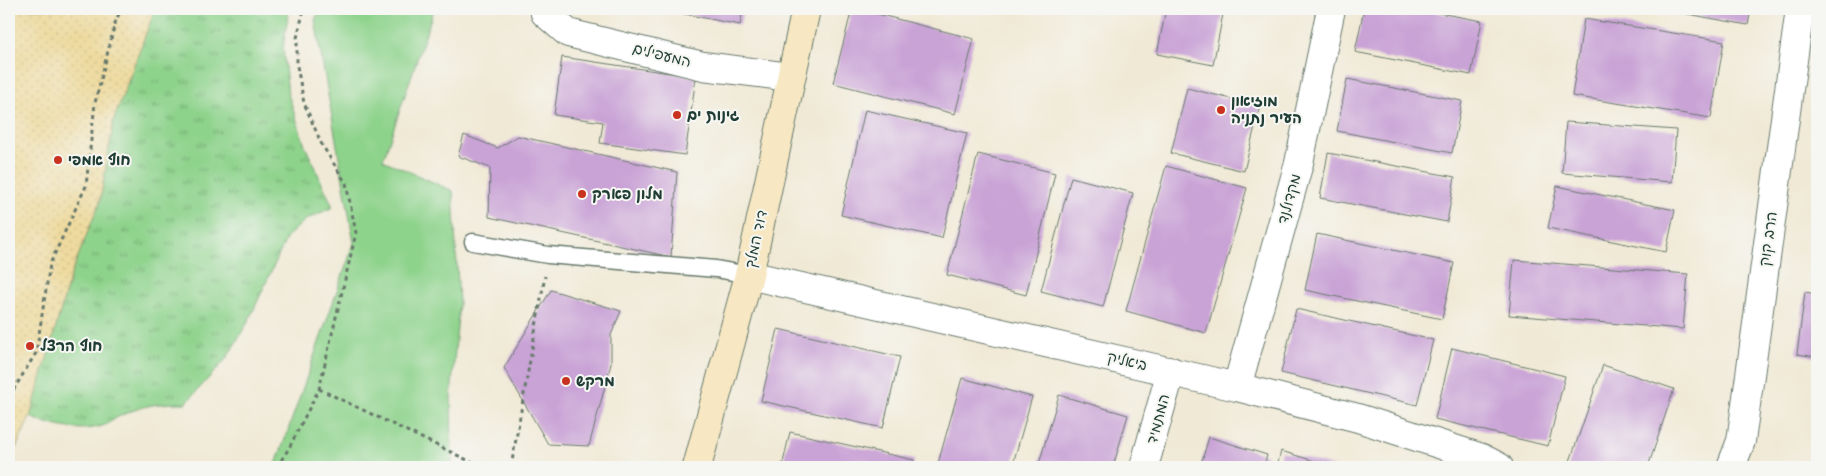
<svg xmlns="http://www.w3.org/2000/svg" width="1826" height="476" font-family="'Playpen Sans','Playpen Sans Hebrew',sans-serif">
<defs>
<pattern id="grass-tufts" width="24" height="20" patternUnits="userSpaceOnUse" patternTransform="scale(1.25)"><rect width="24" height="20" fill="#8ed38c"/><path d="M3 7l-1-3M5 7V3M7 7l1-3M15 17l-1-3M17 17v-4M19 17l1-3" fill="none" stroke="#73ac73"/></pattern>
<pattern id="sand-dots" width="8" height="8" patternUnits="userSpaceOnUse" patternTransform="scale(1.25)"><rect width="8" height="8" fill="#eeda9e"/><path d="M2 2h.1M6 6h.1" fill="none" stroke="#ccbc89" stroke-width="1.8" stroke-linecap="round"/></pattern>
</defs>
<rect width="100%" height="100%" fill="#f6f6f2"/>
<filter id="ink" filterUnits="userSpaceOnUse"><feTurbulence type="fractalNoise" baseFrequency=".02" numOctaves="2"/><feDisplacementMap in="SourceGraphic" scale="10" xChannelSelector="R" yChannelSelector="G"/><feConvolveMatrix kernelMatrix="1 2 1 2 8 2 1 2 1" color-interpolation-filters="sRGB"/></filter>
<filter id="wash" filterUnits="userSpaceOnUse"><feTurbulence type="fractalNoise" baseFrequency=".0096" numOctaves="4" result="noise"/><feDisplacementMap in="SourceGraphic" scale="20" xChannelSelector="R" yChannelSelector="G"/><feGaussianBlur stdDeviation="1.12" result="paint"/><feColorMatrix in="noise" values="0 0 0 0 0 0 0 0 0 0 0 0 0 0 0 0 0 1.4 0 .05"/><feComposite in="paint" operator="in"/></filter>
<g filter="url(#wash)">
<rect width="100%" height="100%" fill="#f0e9d5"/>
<path fill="url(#grass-tufts)" stroke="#568860" d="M155 9H289L283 48 288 94 306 148 333 207 305 220 287 237 248 322 226 359 186 403C159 403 147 404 122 415 115 418 109 424 102 426 79 433 52 426 30 417L71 274 100 201 114 119Z"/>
<path fill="url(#sand-dots)" stroke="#868c69" d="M9 9H155L114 119 100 201 71 274 30 417 9 463Z"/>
<path fill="#8ed38c" stroke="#568860" d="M320 9H434L383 160 453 191 459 303 451 397 452 467H275L354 243 315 20Z"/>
<g id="blocks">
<path fill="#c9a3d6" d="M660 9H743L740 25Z
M852 9H858L974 39 955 114 833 83Z
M1166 9H1224L1213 65 1157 54Z
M1364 9H1418L1482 21 1471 75 1355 52Z
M1660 9H1751L1748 25Z
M1584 19 1724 41 1711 118 1572 96Z
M562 57 696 77 685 155 600 143 603 122 554 115Z
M1347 79 1462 101 1452 153 1337 131Z
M1187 88 1260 106 1244 171 1171 153Z
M865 110 967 133 942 238 841 215Z
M1566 122 1676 130 1672 182 1562 173Z
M464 135 498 148 518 136 677 172 671 257 489 217 490 168 458 156Z
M1328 153 1455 177 1447 222 1320 198Z
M978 154 1055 173 1026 295 947 275Z
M1166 166 1247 188 1206 333 1126 311Z
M1071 177 1133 193 1103 307 1041 291Z
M1557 186 1675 210 1666 252 1548 228Z
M1317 234 1454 263 1442 319 1305 290Z
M1514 260 1688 274 1683 329 1509 315Z
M551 290 621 311 611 335V364L589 446 548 444 504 368Z
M1805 292 1817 294V357L1797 354Z
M1296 309 1433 340 1417 405 1281 373Z
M778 329 900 357 883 428 761 401Z
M1452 348 1565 376 1548 446 1435 419Z
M1603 365 1674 389 1648 467H1568Z
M962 378 1032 397 1012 467H937Z
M1059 395 1128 415 1113 467H1038Z
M790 432 914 460 913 467H782Z
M1209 437 1267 455 1264 467H1200Z
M1281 451 1335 467H1277Z"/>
</g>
</g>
<g filter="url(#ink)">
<use href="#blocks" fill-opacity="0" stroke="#68796c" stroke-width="1"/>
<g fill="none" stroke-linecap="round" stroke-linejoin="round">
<defs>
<path id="lane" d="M473 242 548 255 716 269 749 275"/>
<path id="street" d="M546 9 545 13 568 33 703 66 790 77
M749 275 1237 387 1358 418 1482 458 1499 467
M1237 387 1299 163 1331 9
M1144 467 1171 371
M1731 467 1741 441 1800 9"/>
<path id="secondary" d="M697 467 749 275 806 9"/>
</defs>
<use href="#lane" stroke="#68796c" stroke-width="19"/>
<use href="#street" stroke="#68796c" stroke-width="30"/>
<use href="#secondary" stroke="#68796c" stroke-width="30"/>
<path stroke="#68796c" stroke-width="3" stroke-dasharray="4 4" stroke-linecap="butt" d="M319 389 482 467
M9 397 36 353 50 264 86 186 95 103 115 23 121 9
M277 467 289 448 319 389 356 233 346 183 322 145 304 103 297 66V38L304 9
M511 467 545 276"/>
<use href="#lane" stroke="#fff" stroke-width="16"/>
<use href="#street" stroke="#fff" stroke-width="28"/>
<use href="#secondary" stroke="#f7e8c3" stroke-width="28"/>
</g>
</g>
<g fill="#c8321e" stroke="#f6f6f2" stroke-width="2">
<circle cx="1221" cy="110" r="5"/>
<circle cx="677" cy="115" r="5"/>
<circle cx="58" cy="160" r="5"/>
<circle cx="582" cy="194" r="5"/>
<circle cx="30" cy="346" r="5"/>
<circle cx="566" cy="381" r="5"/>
</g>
<g text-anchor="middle" stroke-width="4" stroke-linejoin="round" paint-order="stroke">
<g font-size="15" fill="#1f3d34" stroke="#f6f6f2">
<text transform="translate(662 55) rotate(14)" y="5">המעפילים</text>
<text transform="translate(1289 199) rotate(-74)" y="5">מקדולנד</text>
<text transform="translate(756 239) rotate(-78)" y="5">דוד המלך</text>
<text transform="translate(1768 239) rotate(-82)" y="5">הרב קוק</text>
<text transform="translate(1127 361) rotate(13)" y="5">ביאליק</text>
<text transform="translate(1158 419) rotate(-75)" y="5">המתמיד</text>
</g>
<g font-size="15" font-weight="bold" fill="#1f3d34" stroke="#f6f6f2" text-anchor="start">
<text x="1231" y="106">מוזיאון<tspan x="1231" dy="17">העיר נתניה</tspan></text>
<text x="687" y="120">גינות ים</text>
<text x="68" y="165">חוף אמפי</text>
<text x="592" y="199">מלון פארק</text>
<text x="40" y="351">חוף הרצל</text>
<text x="576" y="386">מרקש</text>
</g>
</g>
<rect width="1826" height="476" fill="none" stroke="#f6f6f2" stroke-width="30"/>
</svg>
